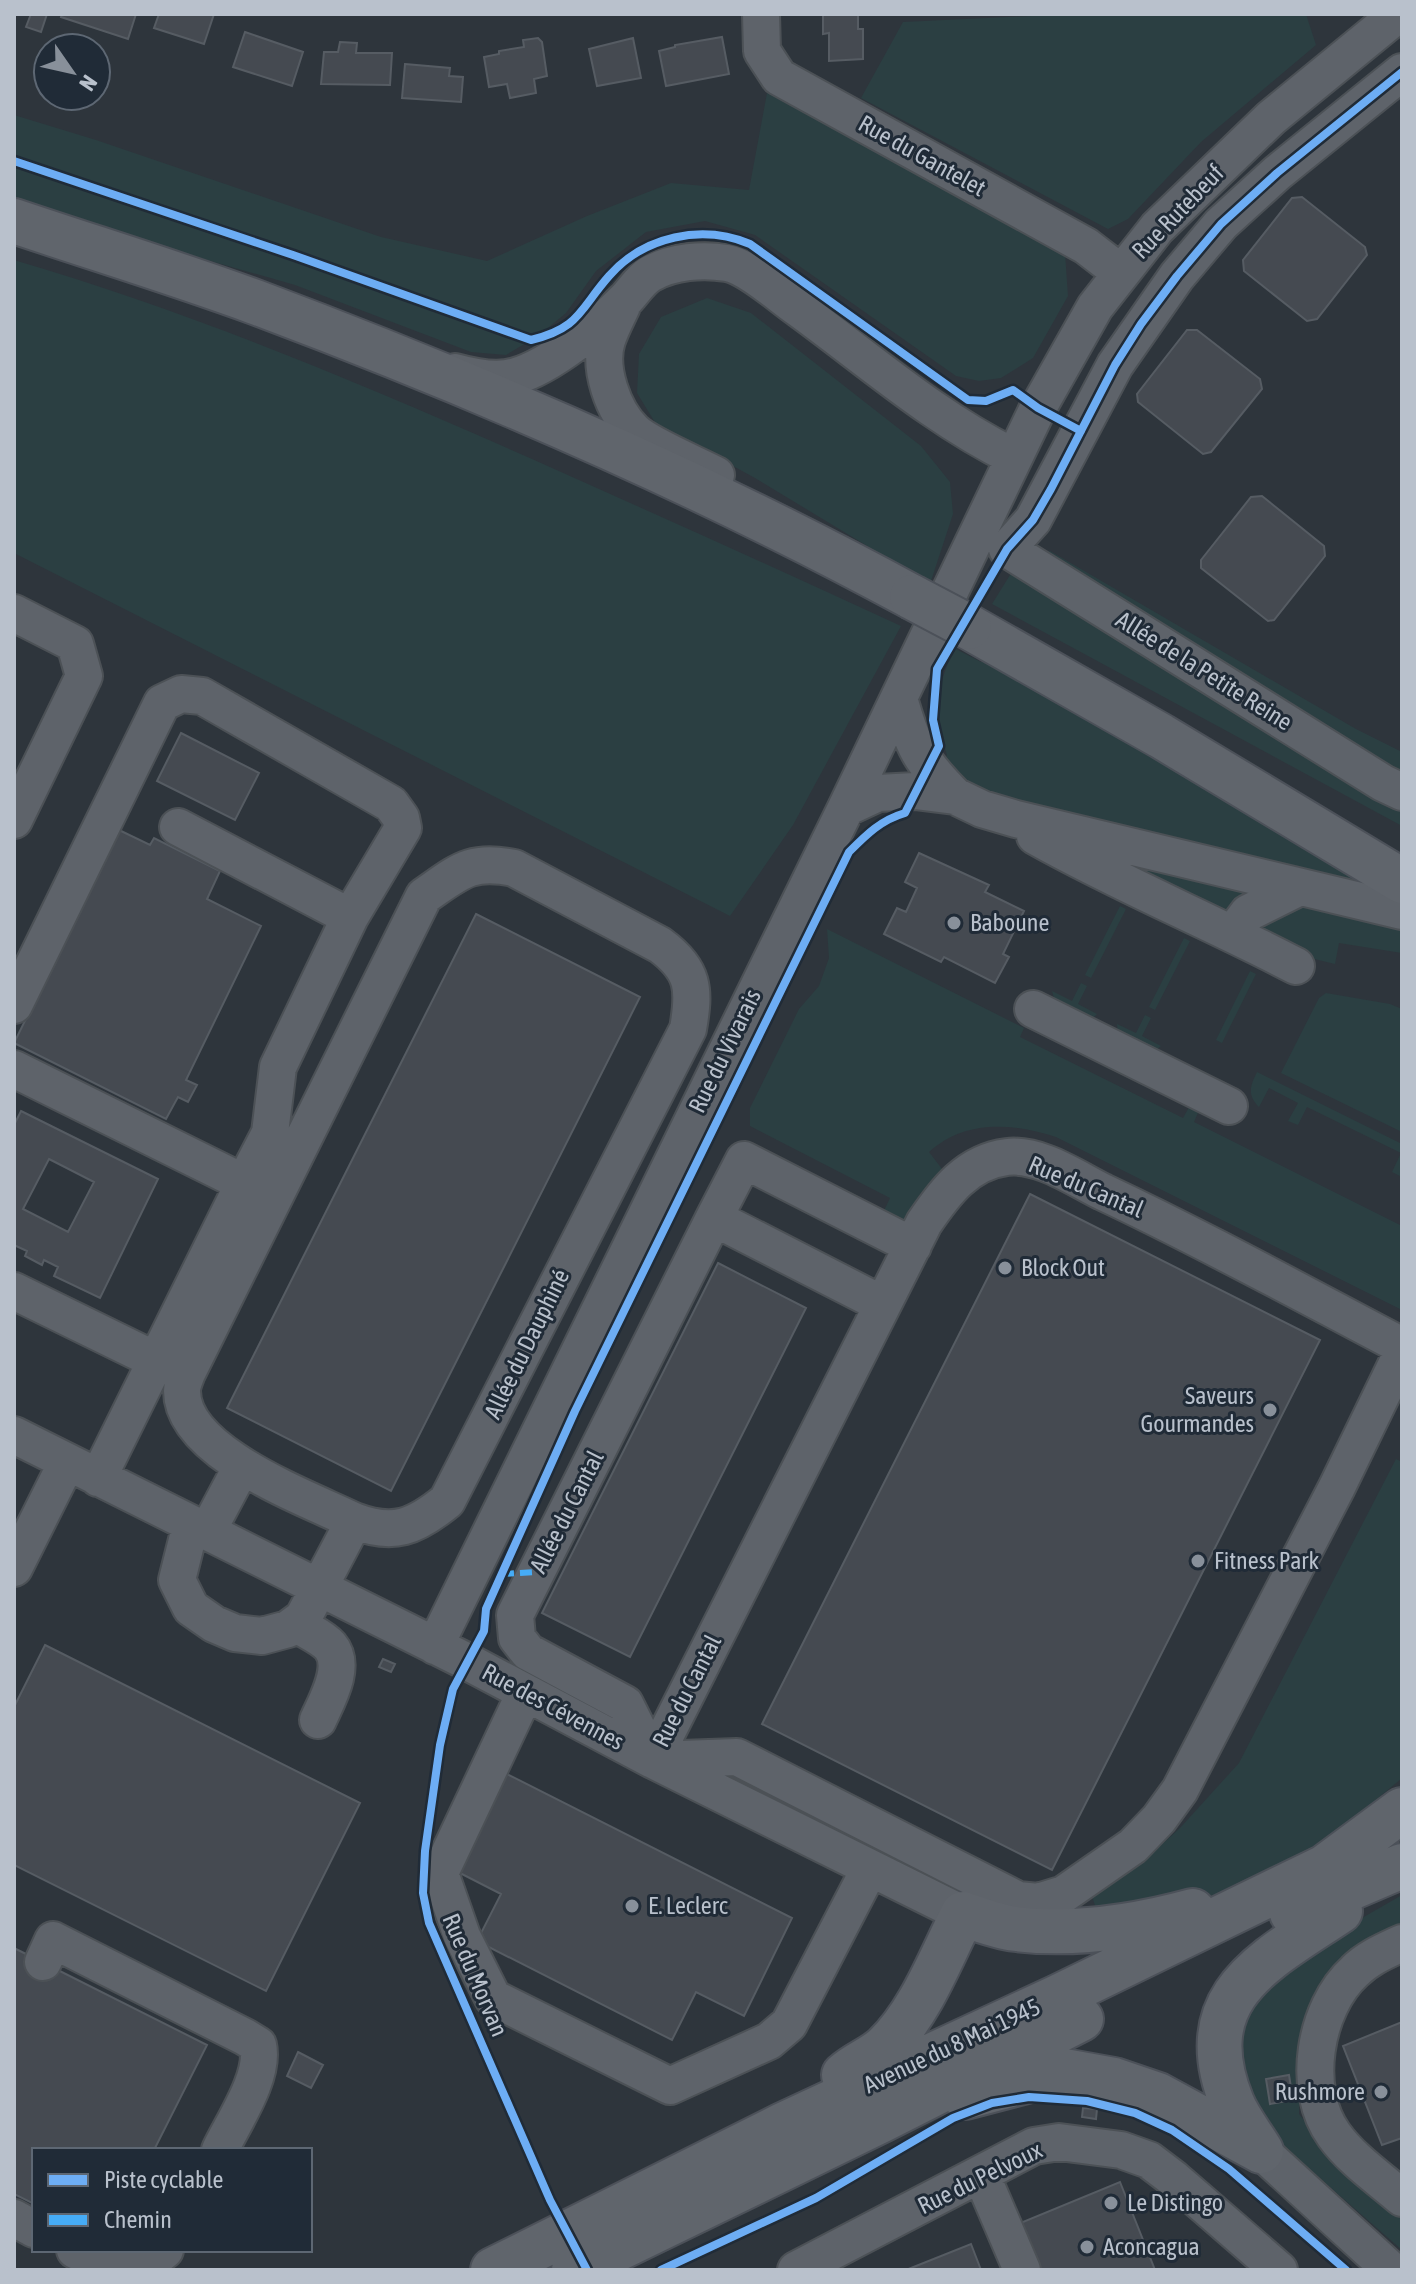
<svg xmlns="http://www.w3.org/2000/svg" width="1416" height="2284" font-family="'Asap Condensed',sans-serif">
<rect width="100%" height="100%" fill="#2e353c"/>
<path fill="#2b3f42" d="M1072 14H1306L1316 45 1201 142 1128 219 1108 229 861 98 903 22Z
M767 93 1065 253 1068 296 1033 358 1001 378 979 381 956 376 755 235 705 221 646 232 596 271 566 313 538 336 506 355 471 352 295 285 105 231 14 201V115L96 140 381 237 487 261 587 216 671 183 749 190Z
M14 260C192 312 362 384 532 459 655 514 778 569 901 626L793 825 730 916 14 553Z
M707 298 751 313 921 446 950 482 953 514 930 584 755 478 656 424 637 393 639 354 661 317Z
M1050 551 1356 729 1402 752V826L992 604 1015 567Z
M954 648 981 662H993L1402 893 1004 802 940 767 947 755C932 705 935 696 954 648Z
M1059 837 1257 888 1231 917Z
M1309 904 1402 927V953L1339 943 1335 964 1306 957 1261 935 1256 924 1279 909Z
M1120 906 1126 909 1091 978 1085 975Z
M827 929 1024 1028 1020 1037 1183 1118 1192 1102 1201 1106 1194 1122 1402 1226V1310L1056 1137C1013 1123 965 1119 929 1152L942 1169 920 1194 902 1228 881 1217 890 1198 750 1126V1108L799 1009 819 986 829 958Z
M1184 938 1190 941 1155 1010 1149 1007Z
M1250 971 1256 974 1222 1043 1216 1040Z
M1081 983 1087 986 1078 1004 1097 1014 1092 1019 1056 1005 1052 991 1072 1001Z
M1326 993 1390 1004 1402 1009V1132L1281 1073 1319 998Z
M1145 1015 1151 1018 1142 1036 1161 1046 1155 1051 1118 1036 1117 1024 1136 1033Z
M1257 1072 1402 1144V1177L1392 1172 1401 1153 1307 1107 1298 1125 1288 1121 1298 1103 1269 1088 1259 1107C1247 1095 1250 1086 1257 1072Z
M1396 1459 1402 1462V1778C1344 1827 1277 1880 1202 1898 1168 1906 1132 1909 1098 1915L1092 1896 1148 1857 1180 1828 1239 1763Z
M1402 1895V1932L1301 2046 1299 2114 1339 2165 1402 2220V2250L1276 2140 1235 2069 1241 2011 1296 1956Z"/>
<path fill="#454a51" stroke="#565c63" stroke-width="2" fill-rule="evenodd" d="M31 14H47L41 32 26 27Z
M62 14H136L128 39 61 17Z
M159 14H214L204 44 154 28Z
M823 14H858V29H863V59L829 61V33L823 34Z
M245 32 303 52 292 86 233 67Z
M722 37 729 74 666 86 659 51 675 47V45Z
M538 38 542 42 547 76 534 79 536 93 510 98 507 84 489 87 484 57 499 54V51L524 47 523 40Z
M633 38 641 78 597 86 589 49Z
M340 42 357 43 356 53H392L390 85 321 84 324 52H338Z
M405 64 450 68 449 76 463 77 461 102 402 98Z
M1302 197 1365 247 1367 255 1317 319 1307 321 1244 271 1243 260 1292 198Z
M1187 330H1197L1260 379 1262 389 1211 452 1203 454 1138 402 1137 394Z
M1262 496 1324 546 1325 556 1274 620 1268 621 1201 568V560L1251 497Z
M181 733 259 773 235 820 157 781Z
M119 830 150 845 154 838 220 871 207 899 261 926 186 1080 197 1085 188 1102 178 1097 166 1119 14 1043Z
M919 853 989 885 985 892 1024 911 1003 954 1009 957 995 983 944 957 941 962 884 934 897 908 906 912 917 888 905 882Z
M476 914 640 997 391 1491 227 1408Z
M21 1111 158 1179 100 1298 54 1276 58 1267 44 1260 42 1265 25 1256 27 1251 14 1245V1125ZM49 1159 94 1182 68 1232 23 1209Z
M1030 1194 1320 1340 1052 1870 762 1724Z
M718 1263 806 1308 630 1657 542 1613Z
M45 1645 360 1803 266 1991 14 1865V1707Z
M383 1659 395 1664 391 1672 379 1667Z
M503 1772 792 1918 744 2016 696 1992 672 2040 477 1941 501 1894 454 1870Z
M14 1948 207 2045 154 2150H34V2204L14 2194Z
M1402 2022V2138L1382 2145 1343 2046Z
M298 2052 323 2065 311 2088 287 2076Z
M1289 2075 1293 2100 1270 2104 1266 2079Z
M1083 2108 1097 2109 1096 2119 1082 2117Z
M1120 2182 1155 2270H1037L1018 2224Z
M971 2244 981 2270H906Z"/>
<g fill="none" stroke-linecap="round" stroke-linejoin="round">
<defs>
<path id="minor" d="M761 14 762 51 779 77 1086 246 1121 273
M1402 72 1277 173 1221 224 1177 276 1115 365 1033 520 1007 549 1383 783 1402 792
M622 306C617 317 611 328 607 340 598 368 613 411 634 431 647 444 697 465 716 475
M455 372C473 377 498 382 516 376 551 366 599 326 625 300 633 292 640 280 650 274 673 261 703 259 727 263 749 267 780 296 799 309 869 360 936 419 1014 457
M14 613 75 644 84 676 14 820
M899 698C912 745 920 761 955 796
M846 808 878 793 915 791 955 796 982 809 1016 819 1402 911
M178 827 350 917 278 1067 270 1133 244 1183
M1035 836C1120 884 1210 921 1296 966
M1233 933 1248 913 1300 887
M14 1005 162 703 181 694 202 696 391 804 401 818 403 828 350 917
M1033 1009 1229 1106
M14 1069 244 1183 98 1478
M14 1291 157 1361
M882 1304 714 1218 744 1160 913 1246
M14 1435 468 1662 653 1760 963 1914
M191 1524 177 1580 191 1608 214 1624 235 1633 262 1636 288 1629 303 1618 354 1521C394 1536 415 1527 447 1501L688 1029C695 989 694 970 660 945L514 868C470 859 459 872 424 896L187 1373C185 1378 182 1386 182 1391 182 1453 307 1498 354 1521
M207 1532 242 1466
M14 1568 67 1462
M297 1624C307 1631 322 1637 330 1646 347 1666 327 1700 318 1720
M435 1646 846 808 1038 408 1095 307 1157 228 1271 118 1398 14
M525 1693 440 1873 462 1936 493 1998 670 2086 769 2041 789 2024 870 1868
M653 1760 924 1223C945 1192 967 1162 1007 1157 1039 1153 1075 1178 1103 1192 1205 1240 1303 1294 1402 1346
M653 1760 737 1757 1018 1900 1038 1902 1064 1894 1133 1846 1159 1819 1180 1790 1337 1487 1402 1353
M653 1760 625 1704 528 1652 517 1638 515 1615 714 1218
M1402 1943C1385 1951 1368 1958 1355 1971 1314 2008 1301 2090 1334 2135 1352 2160 1379 2178 1402 2198
M43 1962 53 1940 245 2037 258 2045C265 2076 234 2121 220 2150
M1261 2151 1391 2270
M981 2174 1022 2270
M14 2218 34 2229
M75 2250C104 2265 137 2275 165 2250
M796 2270 1034 2146 1059 2142 1121 2150 1149 2160 1174 2179 1279 2270"/>
<path id="major" d="M14 221C94 248 176 273 255 302 479 386 702 483 912 597
M969 627 1161 736 1402 881
M1292 1913 1402 1866
M844 2075C856 2064 873 2058 885 2047 921 2012 940 1959 963 1914 980 1920 998 1927 1016 1929 1074 1936 1138 1926 1193 1911
M965 2097 1064 2071 1114 2080 1158 2095 1261 2151
M1261 2151C1252 2136 1239 2120 1232 2103 1189 1996 1264 1962 1340 1911
M493 2270 783 2125 1058 1997 1325 1867 1402 1810
M574 2270 882 2120 1081 2019"/>
</defs>
<use href="#minor" stroke="#4c5156" stroke-width="40"/>
<use href="#major" stroke="#4c5159" stroke-width="48"/>
<use href="#minor" stroke="#5e636a" stroke-width="36"/>
<use href="#major" stroke="#60656c" stroke-width="44"/>
<defs>
<path id="major-bridge" d="M912 597 969 627"/>
</defs>
<use href="#major-bridge" stroke="#4c5159" stroke-width="48" stroke-linecap="butt"/>
<use href="#major-bridge" stroke="#60656c" stroke-width="44"/>
<path stroke="#46acf6" stroke-width="6" stroke-dasharray="12 6" stroke-linecap="butt" d="M502 1574 537 1572"/>
<defs>
<path id="cycleway" d="M14 161 293 255 531 340C580 328 579 310 609 276 644 236 702 224 750 244L968 400 986 401 1013 390 1038 408 1081 431
M587 2270 550 2200 429 1923 423 1893 425 1851 440 1745 453 1689 484 1631 486 1609 575 1411 849 852C867 834 881 820 905 813L939 746 933 720 937 669 1007 549 1033 520 1051 489 1115 365 1141 324 1177 276 1221 224 1277 173 1402 72
M661 2270 816 2198 953 2118 992 2103 1029 2097 1087 2101 1135 2113 1172 2130 1229 2169 1346 2270"/>
</defs>
<use href="#cycleway" stroke="#202b37" stroke-width="13"/>
<use href="#cycleway" stroke="#6dadf4" stroke-width="8"/>
</g>
<g fill="#88909a" stroke="#202b37" stroke-width="3">
<circle cx="954" cy="923" r="8"/>
<circle cx="1005" cy="1268" r="8"/>
<circle cx="1270" cy="1410" r="8"/>
<circle cx="1198" cy="1561" r="8"/>
<circle cx="632" cy="1906" r="8"/>
<circle cx="1381" cy="2092" r="8"/>
<circle cx="1111" cy="2203" r="8"/>
<circle cx="1087" cy="2247" r="8"/>
</g>
<g text-anchor="middle" stroke-width="6" stroke-linejoin="round" paint-order="stroke">
<g font-size="24" fill="#b9c1cc" stroke="#202b37">
<text transform="translate(922 156) rotate(29)" y="8">Rue du Gantelet</text>
<text transform="translate(1178 212) rotate(-46)" y="8">Rue Rutebeuf</text>
<text transform="translate(1204 671) rotate(32)" y="8">Allée de la Petite Reine</text>
<text transform="translate(725 1051) rotate(-64)" y="8">Rue du Vivarais</text>
<text transform="translate(1086 1187) rotate(23)" y="8">Rue du Cantal</text>
<text transform="translate(527 1344) rotate(-64)" y="8">Allée du Dauphiné</text>
<text transform="translate(567 1512) rotate(-63)" y="8">Allée du Cantal</text>
<text transform="translate(687 1691) rotate(-63)" y="8">Rue du Cantal</text>
<text transform="translate(553 1707) rotate(28)" y="8">Rue des Cévennes</text>
<text transform="translate(475 1975) rotate(67)" y="8">Rue du Morvan</text>
<text transform="translate(952 2046) rotate(-25)" y="8">Avenue du 8 Mai 1945</text>
<text transform="translate(980 2178) rotate(-26)" y="8">Rue du Pelvoux</text>
</g>
<g font-size="24" fill="#b9c1cc" stroke="#202b37" text-anchor="start">
<text x="970" y="931">Baboune</text>
<text x="1021" y="1276">Block Out</text>
<text x="1254" y="1404" text-anchor="end">Saveurs<tspan x="1254" dy="28">Gourmandes</tspan></text>
<text x="1214" y="1569">Fitness Park</text>
<text x="648" y="1914">E. Leclerc</text>
<text x="1365" y="2100" text-anchor="end">Rushmore</text>
<text x="1127" y="2211">Le Distingo</text>
<text x="1103" y="2255">Aconcagua</text>
</g>
</g>
<rect width="1416" height="2284" fill="none" stroke="#b9c1cc" stroke-width="32"/>
<rect x="32" y="2148" width="280" height="104" fill="#202b37" stroke="#5d6773" stroke-width="2"/>
<rect x="48" y="2174" width="40" height="12" fill="#6dadf4" stroke="#5d6773" stroke-width="2"/>
<text x="104" y="2188" font-size="24" fill="#b9c1cc">Piste cyclable</text>
<rect x="48" y="2214" width="40" height="12" fill="#46acf6" stroke="#5d6773" stroke-width="2"/>
<text x="104" y="2228" font-size="24" fill="#b9c1cc">Chemin</text>
<g transform="translate(72 72) rotate(124)"><circle r="38" fill="#202b37" stroke="#5d6773" stroke-width="2"/>
<path d="M0-6L14 30L0 20L-14 30Z" fill="#88909a"/>
<text y="-12" font-size="22" font-weight="bold" text-anchor="middle" fill="#b9c1cc">N</text>
</g>
</svg>
